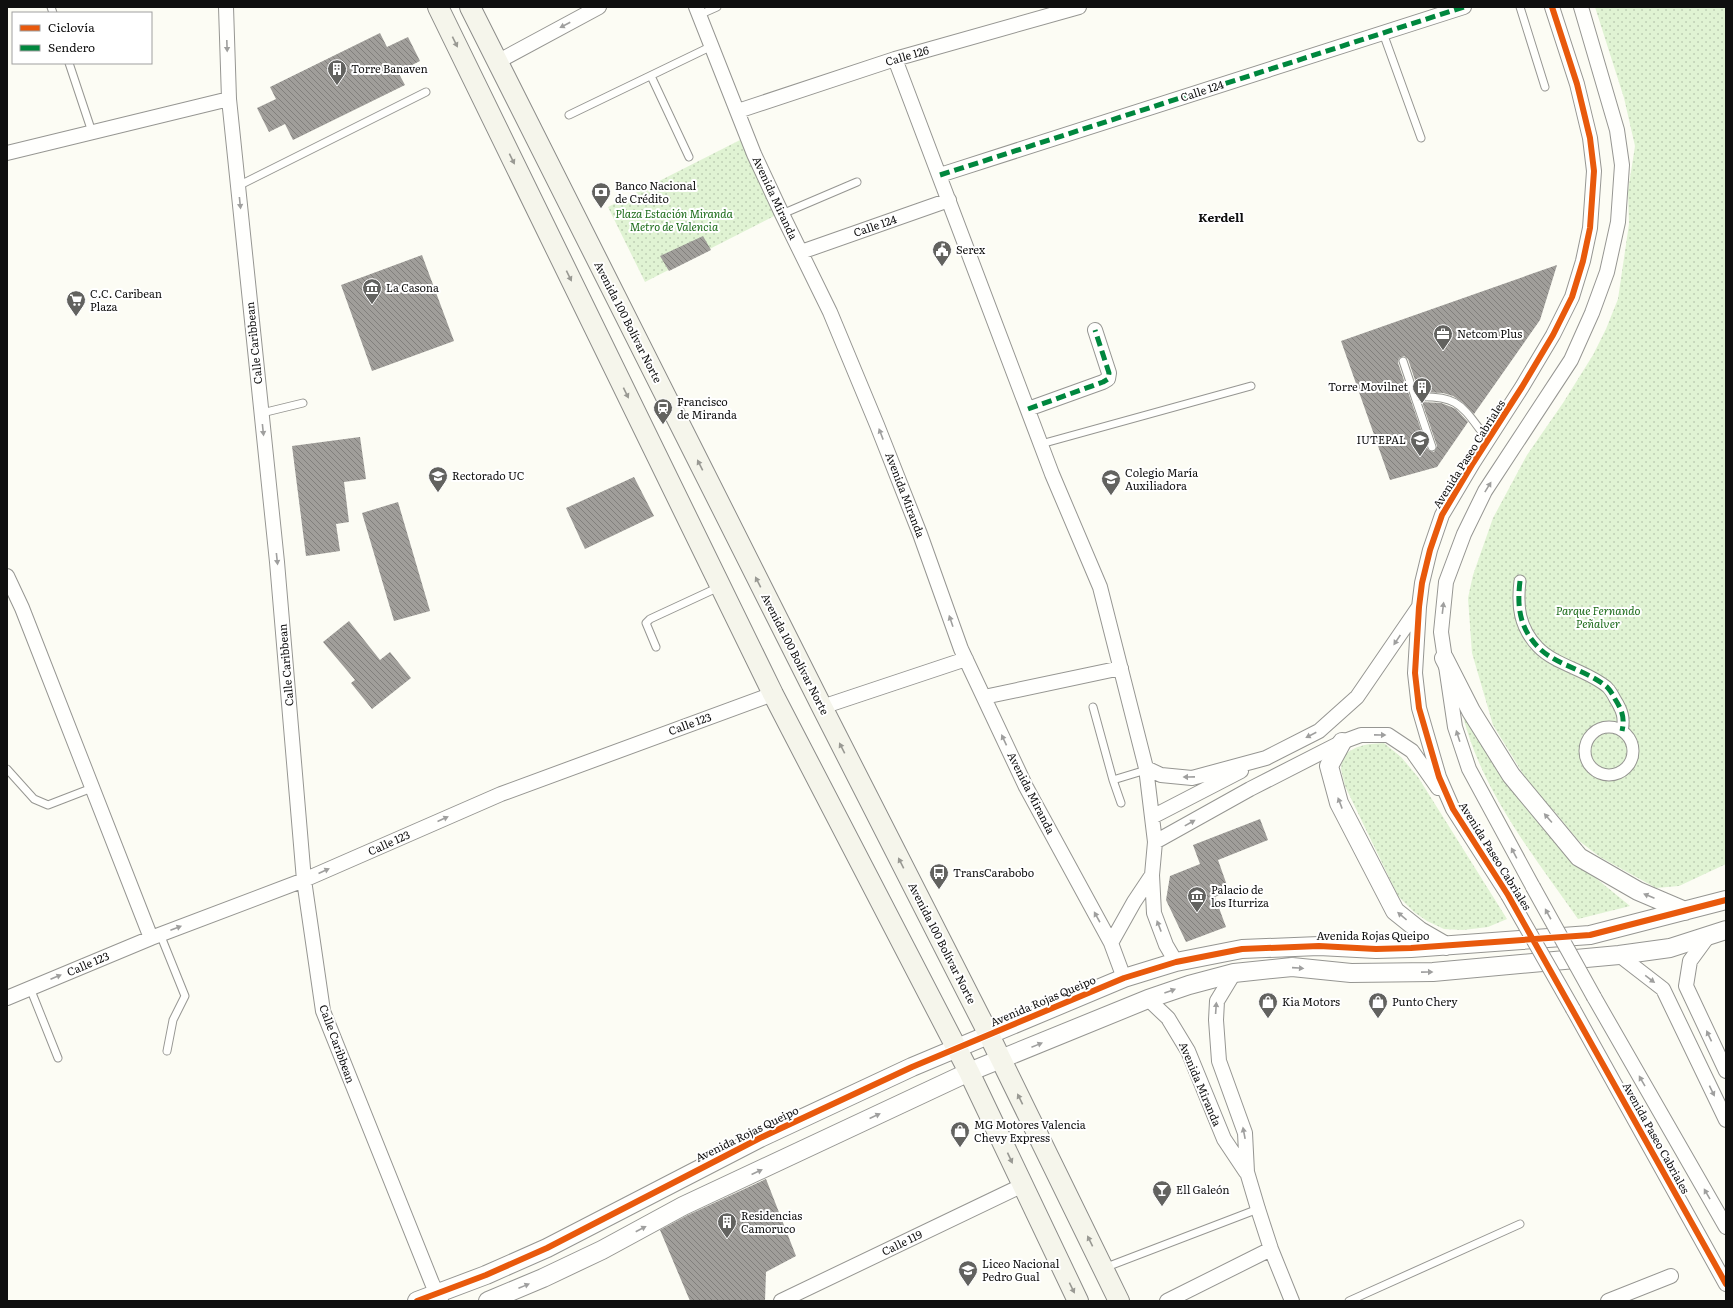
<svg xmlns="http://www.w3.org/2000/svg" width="1733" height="1308" font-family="Literata,serif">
<defs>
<pattern id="grass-dots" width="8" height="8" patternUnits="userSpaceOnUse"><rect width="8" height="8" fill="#e0f3d3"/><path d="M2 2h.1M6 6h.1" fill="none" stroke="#bfcfb4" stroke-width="1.8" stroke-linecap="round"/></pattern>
<pattern id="building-back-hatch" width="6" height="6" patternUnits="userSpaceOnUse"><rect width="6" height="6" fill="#a09e9a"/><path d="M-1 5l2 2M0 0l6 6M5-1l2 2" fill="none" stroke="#817f7c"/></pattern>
</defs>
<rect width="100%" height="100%" fill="#fcfcf4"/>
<path fill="url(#grass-dots)" d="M1595 7H1726V864L1679 886 1656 888 1600 857 1578 840 1555 812 1533 790 1493 725 1472 653 1468 598 1473 575 1493 518 1527 455 1563 403 1593 355 1606 329 1618 299 1629 224 1628 191 1635 146 1624 98Z
M742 139 778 214 645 282 608 207Z
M1463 716 1572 855 1597 879 1630 906 1578 919C1534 856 1482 792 1463 716Z
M1384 743 1401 757 1418 777 1507 919 1488 927 1463 930 1444 929 1427 921 1414 912 1398 896 1345 786 1341 769 1342 757C1356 745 1365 744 1384 743Z"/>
<path fill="url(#building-back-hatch)" d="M380 33 387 47 408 37 420 61 398 72 405 85 293 140 285 124 269 132 257 108 276 99 270 87Z
M703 236 711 250 669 271 660 256Z
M422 255 454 341 372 371 341 285Z
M1557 265 1540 320 1474 414 1462 402 1453 396 1443 393 1419 392 1408 359 1404 356 1399 358 1398 363 1428 450 1434 452 1437 446 1422 402 1441 403 1449 406 1456 409 1468 422 1437 467 1390 480 1341 341Z
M360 437 366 479 344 482 349 522 336 524 340 551 306 556 292 446Z
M634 477 654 516 585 549 566 508Z
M398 502 430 611 394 621 362 513Z
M349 621 380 660 390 652 411 678 372 709 351 683 355 680 323 642Z
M1260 819 1268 840 1218 860 1229 891 1215 897 1226 927 1186 942 1166 900 1170 876 1200 864 1193 845Z
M766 1179 796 1256 766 1272 765 1301H690L660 1230 688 1215Z"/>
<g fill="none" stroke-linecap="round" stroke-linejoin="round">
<defs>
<path id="service" d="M51 7 53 13
M1520 7 1545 87
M699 15 717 7
M1383 33 1421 138
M69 63 92 132
M651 76 689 157
M569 115 712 46
M238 186 426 92
M782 214 857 182
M1403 361 1415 397C1461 395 1462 407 1488 440
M1415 397 1432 447
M262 413 303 403
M1041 444 1251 386
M656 647 646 623 650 619 719 587
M1093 707 1113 780 1146 770
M7 769 34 799 48 805 92 788
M1113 780 1121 803
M160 934 185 996 173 1020 167 1051
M30 988 58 1058
M1104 1268 1258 1209
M1349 1301 1520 1224"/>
<path id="pedestrian" d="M1520 581C1517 606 1519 627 1538 647 1555 665 1587 670 1607 687 1610 690 1613 695 1615 699 1622 710 1625 718 1622 731
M1585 751a24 24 0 1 1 48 0a24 24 0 1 1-48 0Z"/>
<path id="minor" d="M226 7 229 99 277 562 304 880 323 1011 432 1283 441 1301
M696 7 754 154 782 214 830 312 877 425 920 534 961 649 1026 787 1111 943 1124 978
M895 59 1052 474 1100 587 1146 768 1155 842 1152 875 1154 913 1166 945 1176 962
M497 62 599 7
M738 111 895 59 1079 7
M7 153 229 99
M940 175 1464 7
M801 252 949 200
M1028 409 1103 382 1108 379 1109 373 1095 330
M7 576 22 608 151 938
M984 697 1121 668
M822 707 966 659
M1146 768 1161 775 1192 778 1266 758 1319 731 1357 697 1418 608
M1152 817 1241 771
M1155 842 1250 789 1342 742 1361 735H1388L1412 751 1438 788
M1533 887 1469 769 1455 727 1441 632 1446 582 1464 534 1485 491 1571 360 1592 313 1607 272 1618 222 1622 165 1617 130 1581 7
M1508 895 1453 809 1439 777 1419 708 1415 673 1419 607 1422 583 1430 550 1442 515 1473 463 1522 387 1553 335 1572 297 1583 261 1590 228 1594 171 1590 138 1577 84 1552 7
M1709 935 1690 961 1686 986 1726 1071
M1111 943 1134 902 1152 875
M1619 955 1663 989 1726 1120
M1234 973 1217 1001 1216 1020 1219 1061 1245 1133 1247 1172 1258 1209 1271 1249 1292 1301
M1594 997 1726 1227
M7 998 151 938 304 880 501 794 773 694
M1148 999 1168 1018 1188 1051 1224 1139 1246 1172
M1573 1009 1726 1284
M781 1301 1023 1185
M1167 1301 1271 1249
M1608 1301 1671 1276"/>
<path id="tertiary" d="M1444 658 1471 711 1511 775 1579 857 1638 891 1685 911
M1342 742 1329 766 1339 803 1395 911 1420 931 1446 946
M417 1301 486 1275 547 1248 760 1138 912 1067 1124 978 1176 962 1242 949 1319 946 1376 949 1411 948 1590 935 1726 900
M488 1301 543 1278 602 1250 683 1206 969 1072 1148 999 1189 985 1234 973 1292 967 1351 973 1433 972 1619 955 1670 948 1726 930"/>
<path id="secondary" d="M438 7 773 694 969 1072 1078 1301
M470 7 822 707 989 1035 1119 1301"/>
</defs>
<use href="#service" stroke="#969692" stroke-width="9"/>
<use href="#pedestrian" stroke="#969692" stroke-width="13"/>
<use href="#minor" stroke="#969692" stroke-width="16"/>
<use href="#tertiary" stroke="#969692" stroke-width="20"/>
<use href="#secondary" stroke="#8c8c89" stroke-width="22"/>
<use href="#service" stroke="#fffffd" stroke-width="7"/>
<use href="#pedestrian" stroke="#fffffd" stroke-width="11"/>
<use href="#minor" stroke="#fffffd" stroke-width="14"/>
<use href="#tertiary" stroke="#fffffd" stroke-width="18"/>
<use href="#secondary" stroke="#f5f5eb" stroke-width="20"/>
<defs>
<path id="minor-bridge" d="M1533 887 1594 997
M1508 895 1573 1009"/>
</defs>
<use href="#minor-bridge" stroke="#969692" stroke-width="16" stroke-linecap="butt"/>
<use href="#minor-bridge" stroke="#fffffd" stroke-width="14"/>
<path stroke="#00873e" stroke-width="5" stroke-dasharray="10 5" stroke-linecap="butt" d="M940 175 1464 7
M1028 409 1103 382 1108 379 1109 373 1095 330
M1520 581C1517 606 1519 627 1538 647 1555 665 1587 670 1607 687 1610 690 1613 695 1615 699 1622 710 1625 718 1622 731"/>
<defs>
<path id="cycleway" d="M1552 7 1577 84 1590 138 1594 171 1590 228 1583 261 1572 297 1553 335 1522 387 1473 463 1442 515 1430 550 1422 583 1419 607 1415 673 1419 708 1439 777 1453 809 1508 895 1726 1284
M417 1301 486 1275 547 1248 760 1138 912 1067 1124 978 1176 962 1242 949 1319 946 1376 949 1411 948 1590 935 1726 900"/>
</defs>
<use href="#cycleway" stroke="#fff" stroke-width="8"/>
<use href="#cycleway" stroke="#e8590c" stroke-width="6"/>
</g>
<defs><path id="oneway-solid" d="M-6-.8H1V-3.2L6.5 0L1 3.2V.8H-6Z"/></defs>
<g fill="#9f9f9e">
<use href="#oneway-solid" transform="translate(565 25) rotate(152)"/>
<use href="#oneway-solid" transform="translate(227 46) rotate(88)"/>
<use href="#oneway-solid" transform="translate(240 203) rotate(84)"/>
<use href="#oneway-solid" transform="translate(263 430) rotate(84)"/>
<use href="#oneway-solid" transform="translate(881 434) rotate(-111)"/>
<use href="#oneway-solid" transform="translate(1488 487) rotate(-58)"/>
<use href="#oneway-solid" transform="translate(277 559) rotate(84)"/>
<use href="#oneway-solid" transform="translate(1443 608) rotate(-83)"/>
<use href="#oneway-solid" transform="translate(951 621) rotate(-109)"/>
<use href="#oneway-solid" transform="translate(1397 640) rotate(124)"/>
<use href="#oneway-solid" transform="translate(1311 735) rotate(153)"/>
<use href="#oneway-solid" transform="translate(1380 735) rotate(1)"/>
<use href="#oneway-solid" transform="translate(1458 736) rotate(-108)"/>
<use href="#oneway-solid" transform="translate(1004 740) rotate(-115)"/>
<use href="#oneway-solid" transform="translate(1189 777) rotate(179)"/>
<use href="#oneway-solid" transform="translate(1340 803) rotate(-111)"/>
<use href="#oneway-solid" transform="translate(1548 818) rotate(-131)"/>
<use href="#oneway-solid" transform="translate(443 819) rotate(-24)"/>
<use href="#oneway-solid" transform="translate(1190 823) rotate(-29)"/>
<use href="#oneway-solid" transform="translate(1514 853) rotate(-118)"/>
<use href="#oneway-solid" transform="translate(324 871) rotate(-24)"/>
<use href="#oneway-solid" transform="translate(1649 896) rotate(-157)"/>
<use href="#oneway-solid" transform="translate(1548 914) rotate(-119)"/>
<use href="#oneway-solid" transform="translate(1402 916) rotate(-140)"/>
<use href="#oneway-solid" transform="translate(1097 917) rotate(-119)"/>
<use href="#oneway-solid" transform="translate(1159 926) rotate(-111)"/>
<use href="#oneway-solid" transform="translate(176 928) rotate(-21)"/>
<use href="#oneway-solid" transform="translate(1298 968) rotate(4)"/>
<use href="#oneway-solid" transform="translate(1427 972) rotate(-1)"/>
<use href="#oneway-solid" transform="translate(56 977) rotate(-23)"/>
<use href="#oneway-solid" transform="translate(1650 979) rotate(37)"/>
<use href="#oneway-solid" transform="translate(1170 991) rotate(-20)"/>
<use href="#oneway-solid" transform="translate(1216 1008) rotate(-86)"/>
<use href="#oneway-solid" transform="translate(1709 1036) rotate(-115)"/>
<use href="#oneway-solid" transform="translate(1037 1045) rotate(-22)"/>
<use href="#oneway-solid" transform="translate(1642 1081) rotate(-120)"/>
<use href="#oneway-solid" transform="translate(1712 1091) rotate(64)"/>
<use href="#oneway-solid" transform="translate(875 1116) rotate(-25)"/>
<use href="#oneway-solid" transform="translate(1244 1133) rotate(-101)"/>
<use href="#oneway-solid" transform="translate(757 1172) rotate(-25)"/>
<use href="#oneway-solid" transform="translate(1707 1194) rotate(-120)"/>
<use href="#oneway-solid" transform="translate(641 1229) rotate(-28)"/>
<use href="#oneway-solid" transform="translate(524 1286) rotate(-22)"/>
</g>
<g fill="#999993">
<use href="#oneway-solid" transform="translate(455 42) rotate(64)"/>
<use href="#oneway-solid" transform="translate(512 159) rotate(64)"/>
<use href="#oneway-solid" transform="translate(569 276) rotate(64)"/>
<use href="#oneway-solid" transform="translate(626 393) rotate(64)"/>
<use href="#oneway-solid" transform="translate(700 465) rotate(-117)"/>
<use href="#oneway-solid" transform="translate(758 582) rotate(-117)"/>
<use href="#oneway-solid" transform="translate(842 748) rotate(-117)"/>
<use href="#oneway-solid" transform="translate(901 863) rotate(-117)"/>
<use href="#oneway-solid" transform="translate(1020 1099) rotate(-116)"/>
<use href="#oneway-solid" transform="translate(1010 1158) rotate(65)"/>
<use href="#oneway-solid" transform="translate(1090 1241) rotate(-116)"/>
<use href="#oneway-solid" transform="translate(1072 1288) rotate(64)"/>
</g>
<defs>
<symbol id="building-pin" viewBox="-11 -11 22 30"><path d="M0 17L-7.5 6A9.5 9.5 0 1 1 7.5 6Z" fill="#62625f" stroke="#fff"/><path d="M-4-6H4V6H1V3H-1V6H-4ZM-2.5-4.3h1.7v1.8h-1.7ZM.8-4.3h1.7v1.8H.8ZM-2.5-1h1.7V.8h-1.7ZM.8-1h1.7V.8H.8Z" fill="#fff"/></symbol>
<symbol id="bank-pin" viewBox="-11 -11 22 30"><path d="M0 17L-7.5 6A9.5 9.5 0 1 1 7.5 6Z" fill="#62625f" stroke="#fff"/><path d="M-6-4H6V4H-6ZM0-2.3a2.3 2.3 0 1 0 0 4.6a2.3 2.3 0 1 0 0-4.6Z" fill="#fff"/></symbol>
<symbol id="civic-pin" viewBox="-11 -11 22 30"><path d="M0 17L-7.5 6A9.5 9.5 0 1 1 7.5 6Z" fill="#62625f" stroke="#fff"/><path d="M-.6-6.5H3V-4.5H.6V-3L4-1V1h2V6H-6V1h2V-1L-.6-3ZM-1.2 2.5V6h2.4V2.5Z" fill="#fff"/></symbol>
<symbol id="museum-pin" viewBox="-11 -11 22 30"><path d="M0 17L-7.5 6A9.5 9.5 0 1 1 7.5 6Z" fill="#62625f" stroke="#fff"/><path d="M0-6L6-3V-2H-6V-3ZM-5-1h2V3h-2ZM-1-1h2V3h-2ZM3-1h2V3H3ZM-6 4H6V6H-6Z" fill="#fff"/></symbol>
<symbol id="supermarket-pin" viewBox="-11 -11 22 30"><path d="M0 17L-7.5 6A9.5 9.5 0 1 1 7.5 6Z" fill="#62625f" stroke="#fff"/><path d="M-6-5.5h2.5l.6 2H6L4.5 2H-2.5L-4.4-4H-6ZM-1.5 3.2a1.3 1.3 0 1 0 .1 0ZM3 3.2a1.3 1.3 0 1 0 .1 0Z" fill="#fff"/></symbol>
<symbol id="office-pin" viewBox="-11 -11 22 30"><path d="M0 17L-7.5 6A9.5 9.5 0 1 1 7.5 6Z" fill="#62625f" stroke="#fff"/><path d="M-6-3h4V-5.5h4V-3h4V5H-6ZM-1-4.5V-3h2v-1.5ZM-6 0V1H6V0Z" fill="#fff"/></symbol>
<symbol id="station-pin" viewBox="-11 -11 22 30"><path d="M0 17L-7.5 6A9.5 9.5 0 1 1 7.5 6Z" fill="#62625f" stroke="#fff"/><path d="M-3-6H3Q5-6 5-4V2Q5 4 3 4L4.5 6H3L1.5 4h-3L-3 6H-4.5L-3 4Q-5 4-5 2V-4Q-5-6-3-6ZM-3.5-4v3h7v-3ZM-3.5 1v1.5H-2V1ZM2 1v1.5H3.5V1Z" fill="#fff"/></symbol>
<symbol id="university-pin" viewBox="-11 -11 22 30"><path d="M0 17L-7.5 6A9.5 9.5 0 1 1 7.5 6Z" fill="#62625f" stroke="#fff"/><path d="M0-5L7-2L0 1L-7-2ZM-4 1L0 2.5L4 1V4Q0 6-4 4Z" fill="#fff"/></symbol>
<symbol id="bus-pin" viewBox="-11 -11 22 30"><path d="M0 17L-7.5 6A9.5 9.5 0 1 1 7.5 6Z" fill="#62625f" stroke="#fff"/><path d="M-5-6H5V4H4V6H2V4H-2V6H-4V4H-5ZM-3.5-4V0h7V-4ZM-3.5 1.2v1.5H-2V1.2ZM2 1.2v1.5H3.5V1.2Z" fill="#fff"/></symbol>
<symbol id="shop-pin" viewBox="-11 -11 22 30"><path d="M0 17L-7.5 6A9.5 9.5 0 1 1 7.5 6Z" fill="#62625f" stroke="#fff"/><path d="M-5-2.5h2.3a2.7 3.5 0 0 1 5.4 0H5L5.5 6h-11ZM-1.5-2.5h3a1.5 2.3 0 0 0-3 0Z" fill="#fff"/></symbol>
<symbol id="bar-pin" viewBox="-11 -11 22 30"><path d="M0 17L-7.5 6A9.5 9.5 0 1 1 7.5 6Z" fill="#62625f" stroke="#fff"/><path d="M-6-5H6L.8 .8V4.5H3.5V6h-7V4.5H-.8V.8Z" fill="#fff"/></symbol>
<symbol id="school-pin" viewBox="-11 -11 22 30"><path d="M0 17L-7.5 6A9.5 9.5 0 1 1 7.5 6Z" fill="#62625f" stroke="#fff"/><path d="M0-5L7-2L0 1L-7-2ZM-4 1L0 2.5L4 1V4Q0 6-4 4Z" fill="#fff"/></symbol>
</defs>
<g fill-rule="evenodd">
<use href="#building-pin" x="326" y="58" width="22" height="30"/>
<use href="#bank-pin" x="590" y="181" width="22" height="30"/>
<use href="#civic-pin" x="931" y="239" width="22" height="30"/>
<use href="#museum-pin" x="361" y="277" width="22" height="30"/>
<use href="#supermarket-pin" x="65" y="289" width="22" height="30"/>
<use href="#office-pin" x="1432" y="323" width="22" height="30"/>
<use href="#building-pin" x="1411" y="376" width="22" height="30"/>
<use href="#station-pin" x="652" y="397" width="22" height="30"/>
<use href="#university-pin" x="1409" y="429" width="22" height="30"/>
<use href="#university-pin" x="427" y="465" width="22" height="30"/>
<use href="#university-pin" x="1100" y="468" width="22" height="30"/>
<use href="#bus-pin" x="928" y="862" width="22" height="30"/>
<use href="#museum-pin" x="1186" y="885" width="22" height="30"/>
<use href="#shop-pin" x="1257" y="991" width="22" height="30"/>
<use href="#shop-pin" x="1367" y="991" width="22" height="30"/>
<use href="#shop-pin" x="949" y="1120" width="22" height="30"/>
<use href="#bar-pin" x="1151" y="1179" width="22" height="30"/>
<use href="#building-pin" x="716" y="1211" width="22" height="30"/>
<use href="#school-pin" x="957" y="1259" width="22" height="30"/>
</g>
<g text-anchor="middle" stroke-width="4" stroke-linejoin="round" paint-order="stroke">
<g font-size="11" fill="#0f0f0f" stroke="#fff">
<text transform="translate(907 56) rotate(-16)" y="4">Calle 126</text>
<text transform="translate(1202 91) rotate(-18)" y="4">Calle 124</text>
<text transform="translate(775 198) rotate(65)" y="4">Avenida Miranda</text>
<text transform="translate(875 226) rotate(-19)" y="4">Calle 124</text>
<text transform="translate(628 322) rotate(63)" y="4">Avenida 100 Bolívar Norte</text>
<text transform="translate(254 343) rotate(-96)" y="4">Calle Caribbean</text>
<text transform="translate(1469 454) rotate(-58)" y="4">Avenida Paseo Cabriales</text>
<text transform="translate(905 495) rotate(69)" y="4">Avenida Miranda</text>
<text transform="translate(795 654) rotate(63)" y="4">Avenida 100 Bolívar Norte</text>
<text transform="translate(286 665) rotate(-95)" y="4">Calle Caribbean</text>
<text transform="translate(690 724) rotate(-20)" y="4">Calle 123</text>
<text transform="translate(1031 793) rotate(63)" y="4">Avenida Miranda</text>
<text transform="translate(389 843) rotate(-24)" y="4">Calle 123</text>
<text transform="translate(1495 856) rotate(58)" y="4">Avenida Paseo Cabriales</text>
<text x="1373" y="940">Avenida Rojas Queipo</text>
<text transform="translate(942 943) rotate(63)" y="4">Avenida 100 Bolívar Norte</text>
<text transform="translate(88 964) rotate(-23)" y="4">Calle 123</text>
<text transform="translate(1043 1001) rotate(-23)" y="4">Avenida Rojas Queipo</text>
<text transform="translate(337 1044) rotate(70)" y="4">Calle Caribbean</text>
<text transform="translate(1200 1084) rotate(67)" y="4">Avenida Miranda</text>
<text transform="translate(747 1134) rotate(-26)" y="4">Avenida Rojas Queipo</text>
<text transform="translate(1656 1138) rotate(61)" y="4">Avenida Paseo Cabriales</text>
<text transform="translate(902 1243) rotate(-26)" y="4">Calle 119</text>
</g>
<g font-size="11" fill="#0f0f0f" stroke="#fff" text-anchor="start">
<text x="351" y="73">Torre Banaven</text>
<text x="615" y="190">Banco Nacional<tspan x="615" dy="13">de Crédito</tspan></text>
<text x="956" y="254">Serex</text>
<text x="386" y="292">La Casona</text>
<text x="90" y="298">C.C. Caribean<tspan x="90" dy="13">Plaza</tspan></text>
<text x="1457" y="338">Netcom Plus</text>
<text x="1408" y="391" text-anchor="end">Torre Movilnet</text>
<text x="677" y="406">Francisco<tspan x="677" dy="13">de Miranda</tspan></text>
<text x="1406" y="444" text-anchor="end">IUTEPAL</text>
<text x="1125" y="477">Colegio María<tspan x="1125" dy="13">Auxiliadora</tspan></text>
<text x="452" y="480">Rectorado UC</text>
<text x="953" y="877">TransCarabobo</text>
<text x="1211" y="894">Palacio de<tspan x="1211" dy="13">los Iturriza</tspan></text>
<text x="1282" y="1006">Kia Motors</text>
<text x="1392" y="1006">Punto Chery</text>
<text x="974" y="1129">MG Motores Valencia<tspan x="974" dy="13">Chevy Express</tspan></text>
<text x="1176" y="1194">Ell Galeón</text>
<text x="741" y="1220">Residencias<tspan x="741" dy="13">Camoruco</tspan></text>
<text x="982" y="1268">Liceo Nacional<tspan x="982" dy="13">Pedro Gual</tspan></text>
</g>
<g font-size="11" font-style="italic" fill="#1d6c1b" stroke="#fff">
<text x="674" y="218">Plaza Estación Miranda<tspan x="674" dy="13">Metro de Valencia</tspan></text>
<text x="1598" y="615">Parque Fernando<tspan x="1598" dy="13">Peñalver</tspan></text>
</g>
<g font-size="12" font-weight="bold" fill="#0f0f0f" stroke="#fff">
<text x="1221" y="222">Kerdell</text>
</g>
</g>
<rect width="1733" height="1308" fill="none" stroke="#0f0f0f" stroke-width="16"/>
<rect x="12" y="12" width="140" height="52" fill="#ffffff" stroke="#9f9f9f"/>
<rect x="20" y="25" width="20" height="6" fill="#e8590c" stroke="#9f9f9f"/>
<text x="48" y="32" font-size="12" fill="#0f0f0f">Ciclovía</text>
<rect x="20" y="45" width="20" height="6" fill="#00873e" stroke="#9f9f9f"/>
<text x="48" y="52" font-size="12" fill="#0f0f0f">Sendero</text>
</svg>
